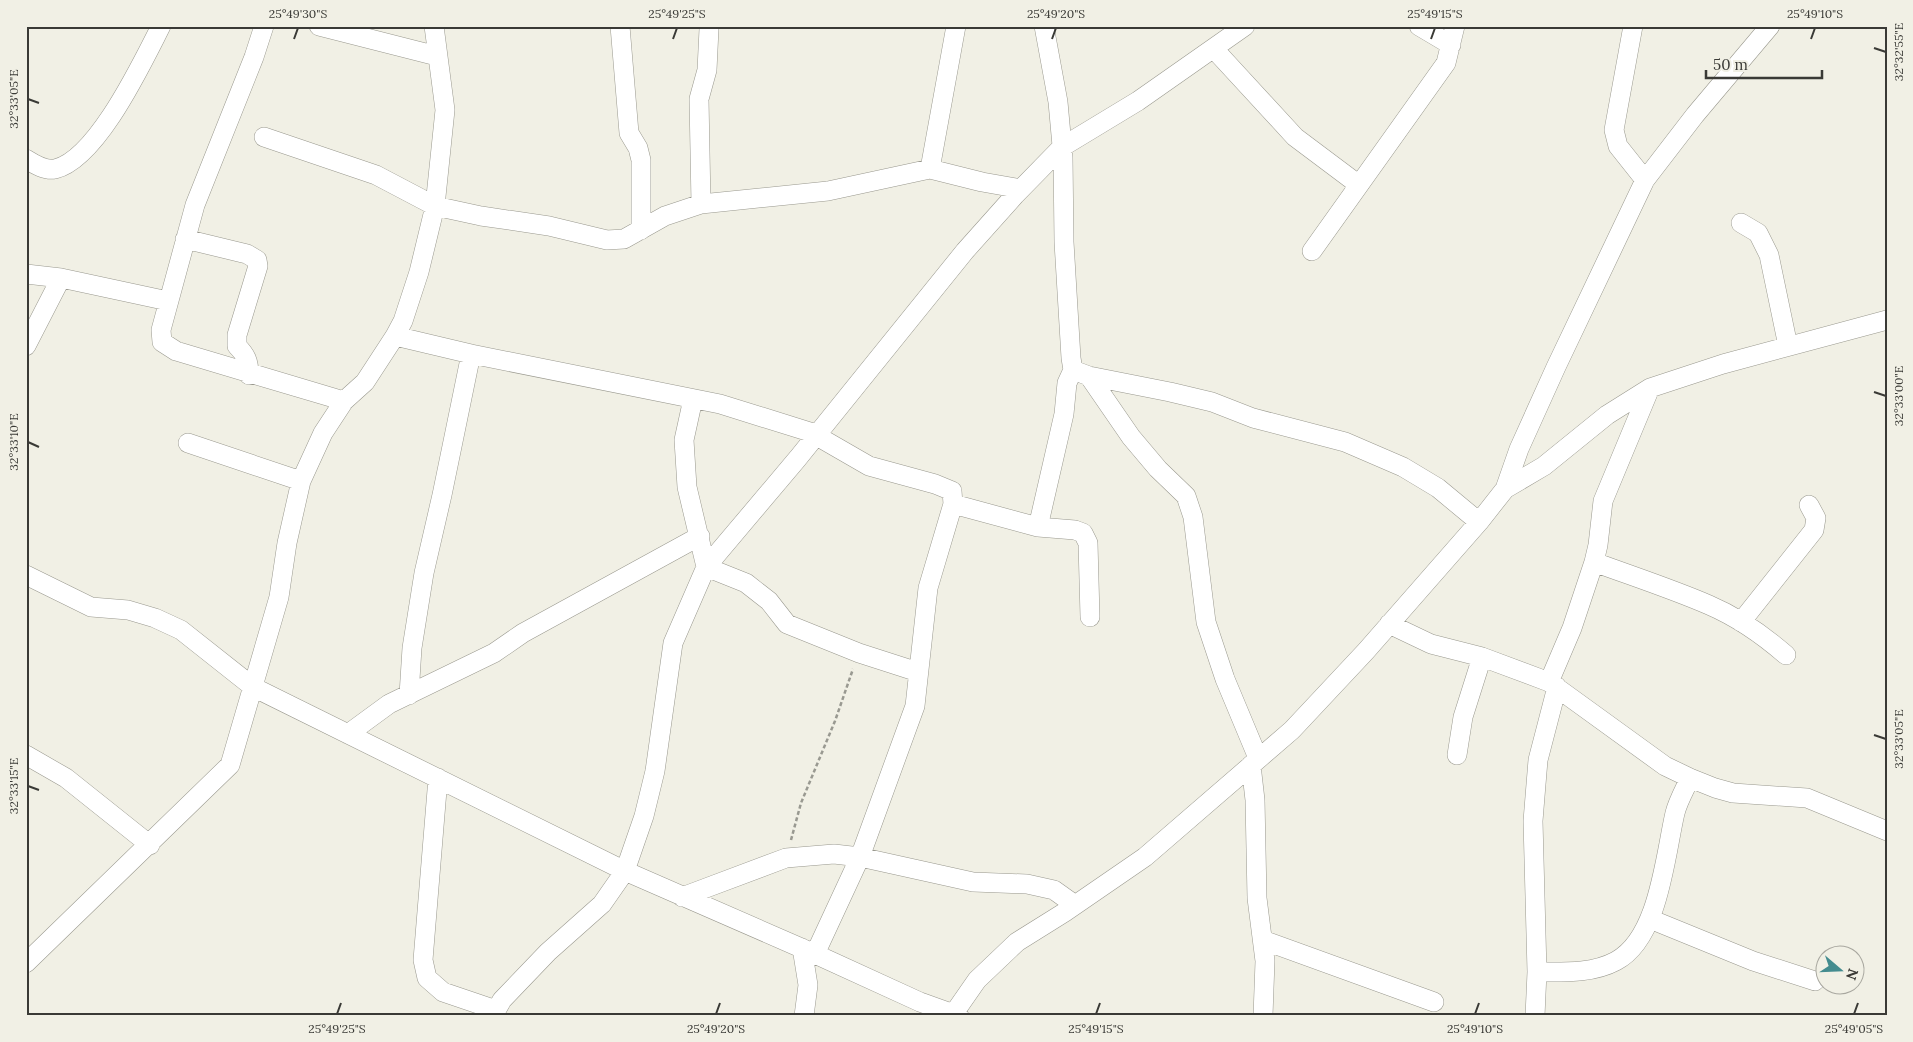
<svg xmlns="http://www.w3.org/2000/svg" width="1913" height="1042" font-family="Lora,serif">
<rect width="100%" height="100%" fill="#f1f0e5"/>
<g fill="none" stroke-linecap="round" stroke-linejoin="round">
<defs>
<path id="minor" d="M264 26 254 57 195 205 161 330 162 342 176 351 344 401
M319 26 437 56
M620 26 629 133 638 148 641 160V230
M1044 26 1058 102 1063 157 1064 242 1071 358 1073 370
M1419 26 1451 45
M1633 26 1614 130 1618 146 1645 180
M1214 49 1295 137 1359 185
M264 137 376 175 435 206 481 216 549 226 607 240 624 239 665 216 701 204 828 191 930 169 982 182 1021 189
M26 159C34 164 45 171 55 169 97 159 142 63 161 26
M930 169 956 26
M701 204 699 99 707 70 709 29
M1741 223 1758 233 1769 255 1788 346
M185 239 247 254 257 260 258 266 237 335V346C246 355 249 361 249 375
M1312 251 1446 63 1455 26
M26 274 61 278 168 301
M395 336 471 354 720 404 810 432 869 466 935 484 952 491 953 504
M26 346 61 278
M1089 376 1131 437 1158 469 1186 496 1193 517 1206 622 1225 679 1258 758
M693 399 684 440 687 487 706 567 746 583 769 601 787 624 859 653 918 672
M188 443 301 481
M1505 489 1519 449 1556 367 1645 180 1695 115 1770 26
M1038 527 1075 530 1083 533 1088 543 1090 617
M1594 562C1632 576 1672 589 1709 605 1737 617 1763 635 1786 655
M26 575 91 607 128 610 155 618 181 630 253 687 625 871 815 954 920 1002 959 1016
M1741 622 1814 530 1816 518 1809 505
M1389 624 1431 644 1482 657 1549 682 1665 766 1690 778 1715 788 1733 793 1807 798 1887 831
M1549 682 1572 628 1594 562 1598 545 1603 501 1650 388
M409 695 412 648 424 573 442 495 471 354
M348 734 389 704 494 653 523 633 700 536
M26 755 66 778 150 845
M1457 755 1463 717 1482 657
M1251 765 1255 800 1257 898 1265 961 1263 1016
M438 778 423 960 427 978 443 992 496 1010
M682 897 786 858 834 854 860 857 973 882 1027 884 1054 890 1075 905
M1650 919 1753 961 1815 981
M1263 940 1434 1002
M802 948 808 985 804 1016
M815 954 860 857 915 706 928 588 953 504 1038 527 1064 414 1067 383 1073 370 1089 376 1170 392 1212 402 1253 418 1345 442 1403 467 1438 488 1479 522
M26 963 230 765 279 597 287 543 301 481 323 433 344 401 365 382 395 336 403 321 419 272 435 206 445 110 434 26
M1537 972C1562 972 1592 974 1616 961 1659 938 1665 856 1675 813 1678 801 1685 789 1690 778
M493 1016 502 1000 548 952 602 904 625 871 644 816 655 771 673 643 706 567 798 458 965 251 1015 195 1062 147 1138 101 1245 26
M952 1016 977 980 1017 942 1065 912 1145 857 1292 730 1366 651 1479 522 1505 489 1544 466 1607 415 1650 388 1723 364 1887 320
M1535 1016 1537 972 1533 821 1538 760 1557 687"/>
</defs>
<use href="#minor" stroke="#99988e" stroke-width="20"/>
<path stroke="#999991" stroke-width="2.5" stroke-dasharray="4 2.5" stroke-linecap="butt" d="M791 840 801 803 835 721 853 669"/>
<use href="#minor" stroke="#fff" stroke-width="19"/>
</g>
<path fill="none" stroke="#3a3a36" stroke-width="2" d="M294 39 298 28M673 39 677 28M1052 39 1056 28M1431 39 1435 28M1811 39 1815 28M1874 48 1886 52M28 99 39 103M1874 392 1886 396M28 442 39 447M1874 735 1886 739M28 786 39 790M337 1014 341 1003M716 1014 720 1003M1096 1014 1100 1003M1475 1014 1479 1003M1854 1014 1858 1003"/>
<rect width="1913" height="1042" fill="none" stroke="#f1f0e5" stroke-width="55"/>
<g transform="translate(1840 970) rotate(109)"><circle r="24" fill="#f1f0e5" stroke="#a8a79f"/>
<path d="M0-4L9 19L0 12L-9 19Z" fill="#448c8f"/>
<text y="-8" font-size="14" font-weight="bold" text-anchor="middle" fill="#3a3a36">N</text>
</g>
<path d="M1706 70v8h116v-8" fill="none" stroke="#3a3a36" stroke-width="2.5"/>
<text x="1713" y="70" font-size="15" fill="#3a3a36" stroke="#f1f0e5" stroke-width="4" paint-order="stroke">50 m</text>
<rect x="28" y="28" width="1858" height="986" fill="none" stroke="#3a3a36" stroke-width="2"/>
<g font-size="12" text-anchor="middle" fill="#3a3a36">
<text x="298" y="18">25°49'30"S</text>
<text x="677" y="18">25°49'25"S</text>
<text x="1056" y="18">25°49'20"S</text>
<text x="1435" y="18">25°49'15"S</text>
<text x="1815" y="18">25°49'10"S</text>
<text transform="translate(1899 52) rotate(-90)" y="4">32°32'55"E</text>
<text transform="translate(14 99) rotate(-90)" y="4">32°33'05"E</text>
<text transform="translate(1899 396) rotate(-90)" y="4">32°33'00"E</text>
<text transform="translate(14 442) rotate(-90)" y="4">32°33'10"E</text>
<text transform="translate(1899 739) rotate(-90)" y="4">32°33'05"E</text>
<text transform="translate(14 786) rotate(-90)" y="4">32°33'15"E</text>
<text x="337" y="1033">25°49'25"S</text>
<text x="716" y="1033">25°49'20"S</text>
<text x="1096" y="1033">25°49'15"S</text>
<text x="1475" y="1033">25°49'10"S</text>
<text x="1854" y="1033">25°49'05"S</text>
</g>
</svg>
